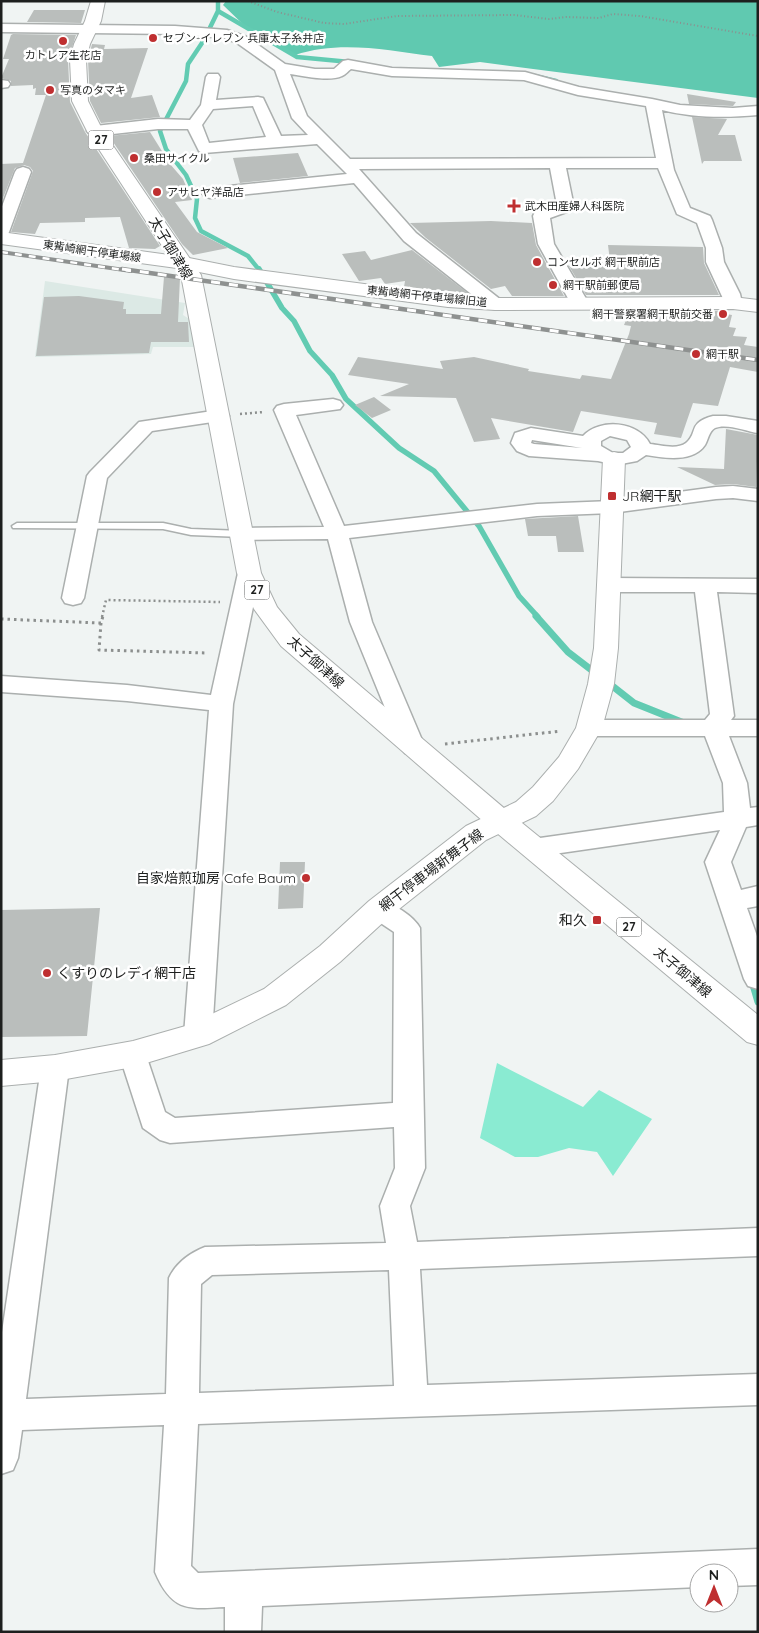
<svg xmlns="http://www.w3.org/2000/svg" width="759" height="1633" font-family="Quicksand,'Noto Sans JP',sans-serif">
<rect width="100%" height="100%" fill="#f0f4f3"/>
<path fill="#dce9e5" d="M45 281 185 303 183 315 194 322 199 347H153L151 354 35 357Z"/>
<path fill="#8aebd2" d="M497 1063 583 1107 599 1090 652 1119 613 1176 597 1152 569 1148 538 1157H515L480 1138Z"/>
<path fill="#60c9b0" d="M226 1H758V98L480 62 439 67 432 56C387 50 339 40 295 55L251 32 223 5Z"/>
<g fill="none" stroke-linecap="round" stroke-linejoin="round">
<path stroke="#62cbb2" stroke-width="4.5" d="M218 1V11L204 40 188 64 186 81 160 131 166 149 186 175 197 199 195 218 201 231 248 256 260 271
M218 11 297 57 350 62
M530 75 556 81"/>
<path stroke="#62cbb2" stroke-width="5.5" d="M259 269 282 308 294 321 310 351 332 375 346 399 399 448 434 471 479 526 519 596 538 617"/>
<path stroke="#62cbb2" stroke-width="7" d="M536 616 568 652 598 675
M606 681 634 703 684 723
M751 978 758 1002"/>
</g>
<path fill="#babebc" d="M34 10H85L81 23 27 22Z
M13 34 76 35 68 60 70 102 85 132 160 246 155 249 129 248 120 217 85 218V222L40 223 35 234 11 232 33 171 30 167 24 165 15 168 1 203V164L23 163 46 95H35L36 88 33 89V85L11 86V81L1 78 9 59H3L11 35Z
M92 44 105 45 104 49 148 48 131 98 152 95 160 117 101 123 90 101 88 60Z
M687 94 736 102 733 106 689 104Z
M692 117 727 119 718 135H735L742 161H704L702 164Z
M150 132 170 164 183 179 192 200 175 202 197 232 228 248 193 255 182 244 109 136Z
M298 153 308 176 240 183 233 158Z
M491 221 532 223 536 245 564 296H512L505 286 491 289 426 238 410 223Z
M608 245 703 247 704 263 719 295H586L569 266 610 261Z
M412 250 469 294 404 287 405 281 385 284 381 278 359 281 342 254 365 251 371 260Z
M164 277 180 278 178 322H188L189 342H151L149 353 36 356 44 297 79 296 124 302 123 309H126V314H161Z
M630 311H727L726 314 732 315 729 327 736 328 733 336 747 337 744 345 758 347V372L730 367 718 406 693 403 681 438 654 434 657 423 581 411 573 432 491 418 500 439 474 442 456 398 380 396 409 384 348 375 358 357 443 369 440 361 474 357 529 369 528 371 580 379 582 375 611 379 629 334 631 326 624 325Z
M374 397 391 410 372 418 355 405Z
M726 429 758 435 756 487 733 484 715 485 677 467 724 469Z
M578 516 584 552H558L556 536H528L525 519Z
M280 862H305L303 908 278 909Z
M100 908 87 1036 1 1037V910Z"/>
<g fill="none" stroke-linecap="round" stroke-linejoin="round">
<defs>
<path id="lane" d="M17 523H163L191 529 242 531 247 534 242 537 191 535 163 529 13 528 12 526Z"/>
<path id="street" d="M1 24 175 26 227 30 247 37 285 64 315 69H334L343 61 348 60 392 68 525 72 579 87 652 99 680 105 733 108 758 106V115C726 118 693 118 662 110L674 170 690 208 710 216 712 220 722 248 724 262 740 294 742 303 739 307 733 308 727 307 706 262V248L697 223 677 214 658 168H566L574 207 572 210 550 218 554 244 588 302 585 306 579 307 573 306 570 302 538 244 533 216 535 212 557 205 550 168 359 169 416 233 501 300 504 304 501 308 495 309 489 308 404 241 354 183 210 198 204 196 202 193 204 190 210 188 347 174 317 144 204 153 199 151 188 129H158L95 136 90 134 87 131 90 128 95 126 158 119 190 120 201 105 206 77 208 74H218L220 77 216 100 258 97 263 98 281 136 308 135 292 118 275 70 237 43 225 38 175 34 1 32ZM351 69 392 76 524 80 578 95 646 106 656 158 350 159 307 116 290 74C303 76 330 82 342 76 345 75 348 71 351 69ZM253 106 266 137 209 143 202 125 213 109Z
M1 80 8 81 10 84 8 87 1 88Z
M23 167 29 169 31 172 9 232 7 236 1 237V209L15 172 17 169Z
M333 399 340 401 343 405 340 409 296 415 344 526 537 504 612 501 716 487 733 486 758 489V501L733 498 716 499 612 513 537 516 349 538 372 622 425 747 421 753 413 755 405 753 401 747 350 622 328 539 242 540 235 538 231 534 235 530 242 528 324 527 274 410 277 406 284 404Z
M219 410 226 412 229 416 226 420 152 431 107 478 84 598 81 603 73 605 65 603 62 598 87 476 90 472 139 422Z
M713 416H726L758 421V433C746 431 726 423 715 428 709 431 708 440 705 445 693 463 664 458 646 455L637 461 616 465 598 461 529 456 517 451 511 443 515 433 531 428 583 436C600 418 638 421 650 444 660 445 677 450 686 443 699 432 687 423 713 416ZM610 436 627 440 631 447 623 453H613L601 446V441ZM532 440 582 448 534 444 531 443Z
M249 566 257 568 260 573 233 704 212 1035 208 1043 198 1046 188 1043 184 1035 209 710 127 701 1 692V676L127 685 211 695 238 573 241 568Z
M609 578 758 579V593L717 592 734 716 731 720H758V736H729L747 783 750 808 758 807V825L746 827 731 862 741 890 758 886V906L747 908 758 939V989L748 986 744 979 705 862 720 830 533 857 524 854 520 848 524 842 533 839 724 812 723 783 705 736H589L581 734 577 728 581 722 589 720H705L710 714 695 592H609L601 590 598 585 601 580Z
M379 899C393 904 413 915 420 928L425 1168 410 1206 417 1242 758 1228V1256L420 1269 427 1385 758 1374V1405L198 1424 191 1566 198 1573 758 1549V1585L729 1586V1573H699V1587L262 1606 261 1632H225V1607C188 1609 172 1612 155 1572L164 1425 22 1430 18 1458 13 1470 1 1474V1339L41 1068 45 1060 55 1056 65 1060 69 1068 26 1399 166 1394 169 1278C176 1263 190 1253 205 1247L386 1243 380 1206 395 1168 394 1127 170 1143 160 1140 143 1128 119 1054 123 1046 133 1043 143 1046 165 1112 175 1118 393 1103 394 932 370 916 366 909 370 902ZM389 1270 394 1386 199 1393 201 1284 212 1275Z"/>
<path id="secondary" d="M1 232 184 257 234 267 448 295 495 298 733 297 758 300V312L733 309 495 310 448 307 234 279 184 269 1 244Z
M614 452 622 454 625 459 618 648 614 684 602 728 578 769 553 801 536 816 486 840 389 917 340 962 286 1005 209 1044 133 1067 55 1081 1 1086V1060L55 1055 133 1041 189 1025 264 989 320 946 369 901 466 826 516 802 533 787 559 757 576 728 588 684 594 648 603 459 606 454Z"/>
<path id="primary" d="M91 1H105L101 21 90 44 86 60 88 101 103 131 201 275 261 573 277 607 299 634 511 814 758 1015V1045L747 1042 491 828 281 646 254 609 237 573 181 275 87 131 72 101 70 60 74 44 85 21Z"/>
</defs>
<use href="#lane" stroke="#abafae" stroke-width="3"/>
<use href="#street" stroke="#abafae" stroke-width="3"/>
<use href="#secondary" stroke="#abafae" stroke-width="2"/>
<use href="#primary" stroke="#abafae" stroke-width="2"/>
<path stroke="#8c8f8e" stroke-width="2" stroke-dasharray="1 2.5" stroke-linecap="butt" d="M248 1 277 12 324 23 344 24 397 16 514 15 549 19 566 17 599 18 613 14 640 16 758 36"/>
<path stroke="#8c8f8e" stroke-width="2.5" stroke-dasharray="2 3" stroke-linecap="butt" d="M240 414 264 412
M102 617 106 600 220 602"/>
<path stroke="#8c8f8e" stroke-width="3" stroke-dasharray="2.5 4" stroke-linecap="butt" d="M1 619 101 623 103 616
M101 623 99 650 208 653
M445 744 561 731"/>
<use href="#lane" fill="#fff" fill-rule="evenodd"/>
<use href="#street" fill="#fff" fill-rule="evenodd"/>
<use href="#secondary" fill="#fff" fill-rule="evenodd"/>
<use href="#primary" fill="#fff" fill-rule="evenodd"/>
<defs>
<path id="rail-far1" d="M1 252 131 271"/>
<path id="rail" d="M122 269 758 360"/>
</defs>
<use href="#rail-far1" stroke="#8e9190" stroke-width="4"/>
<use href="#rail" stroke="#8e9190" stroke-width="4.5"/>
<use href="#rail-far1" stroke="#fff" stroke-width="2.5" stroke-dasharray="7" stroke-linecap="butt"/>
<use href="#rail" stroke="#fff" stroke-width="3" stroke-dasharray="9" stroke-linecap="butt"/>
</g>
<g fill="#bf2f30" stroke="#fff" stroke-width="2">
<circle cx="153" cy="38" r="5"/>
<circle cx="63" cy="41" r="5"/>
<circle cx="50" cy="90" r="5"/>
<circle cx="134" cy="158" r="5"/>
<circle cx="157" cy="192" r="5"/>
<path d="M511.5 198.5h5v5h5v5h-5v5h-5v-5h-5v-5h5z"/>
<circle cx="537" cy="262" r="5"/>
<circle cx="553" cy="285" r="5"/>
<circle cx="723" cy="314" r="5"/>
<circle cx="696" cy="354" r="5"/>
<rect x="607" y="491" width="10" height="10" rx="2.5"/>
<circle cx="306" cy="878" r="5"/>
<rect x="592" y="915" width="10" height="10" rx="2.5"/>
<circle cx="47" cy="973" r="5"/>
</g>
<g text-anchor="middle" stroke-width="5" stroke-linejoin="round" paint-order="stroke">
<g font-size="11" fill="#1d1f1e" stroke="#fff" text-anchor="start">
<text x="163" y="42">セブン-イレブン 兵庫太子糸井店</text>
<text x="63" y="59" text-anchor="middle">カトレア生花店</text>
<text x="60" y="94">写真のタマキ</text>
<text x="144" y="162">桑田サイクル</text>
<text x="167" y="196">アサヒヤ洋品店</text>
<text x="525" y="210">武木田産婦人科医院</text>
<text x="547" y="266">コンセルボ 網干駅前店</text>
<text x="563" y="289">網干駅前郵便局</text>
<text x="713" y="318" text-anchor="end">網干警察署網干駅前交番</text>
<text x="706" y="358">網干駅</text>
</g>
<g font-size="11" fill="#1d1f1e" stroke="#fff">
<text transform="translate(92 251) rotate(8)" y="4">東觜崎網干停車場線</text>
<text transform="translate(427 296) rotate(6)" y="4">東觜崎網干停車場線旧道</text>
</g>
<g fill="#fff" stroke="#616262" stroke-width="1">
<rect x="88.5" y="130.5" width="25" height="19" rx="4"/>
<rect x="244.5" y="580.5" width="25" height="19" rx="4"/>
<rect x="616.5" y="917.5" width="25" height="19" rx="4"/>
</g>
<g font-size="12" font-weight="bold" fill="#1d1f1e">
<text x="101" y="144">27</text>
<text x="257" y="594">27</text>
<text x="629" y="931">27</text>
</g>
<g font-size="14" fill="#1d1f1e" stroke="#fff">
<text transform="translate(171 248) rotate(59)" y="5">太子御津線</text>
<text transform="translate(316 662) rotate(42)" y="5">太子御津線</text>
<text transform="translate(431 870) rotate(-37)" y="5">網干停車場新舞子線</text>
<text transform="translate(683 972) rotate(40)" y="5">太子御津線</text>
</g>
<g font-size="14" fill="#1d1f1e" stroke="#fff" text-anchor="start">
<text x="622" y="501">JR網干駅</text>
<text x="296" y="883" text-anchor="end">自家焙煎珈房 Cafe Baum</text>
<text x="587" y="925" text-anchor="end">和久</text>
<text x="57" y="978">くすりのレディ網干店</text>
</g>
</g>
<rect width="759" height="1633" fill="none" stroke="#1d1f1e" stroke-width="5"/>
<g transform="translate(714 1588)"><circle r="24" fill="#ffffff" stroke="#a5a5a5"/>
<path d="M0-4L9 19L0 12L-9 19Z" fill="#bf2f30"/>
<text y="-8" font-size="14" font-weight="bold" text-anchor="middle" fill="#1d1f1e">N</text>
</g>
</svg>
